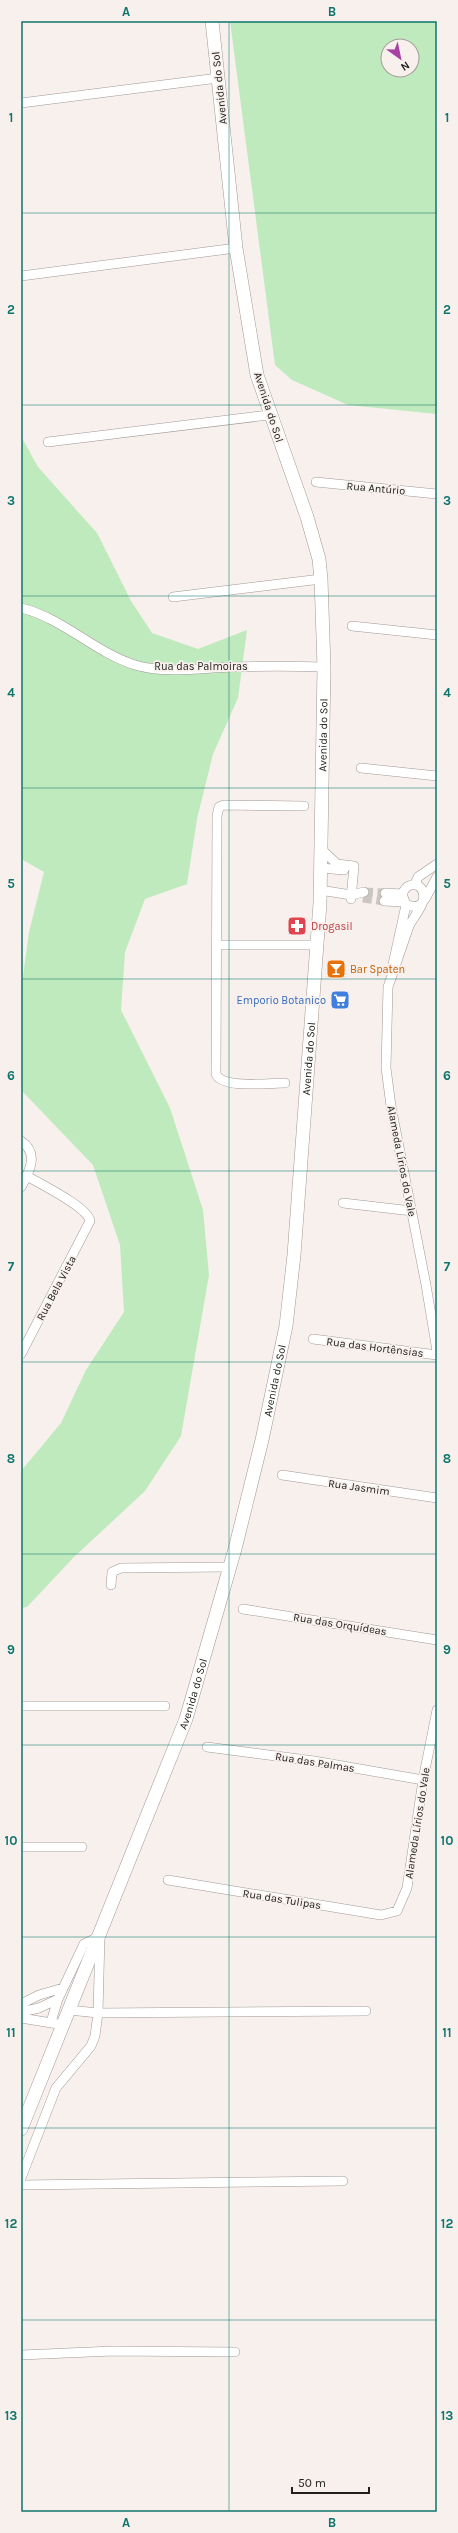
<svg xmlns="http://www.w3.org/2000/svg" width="458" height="2533" font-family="Karla,sans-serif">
<rect width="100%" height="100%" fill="#f7f0ec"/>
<path fill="#bfeabd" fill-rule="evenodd" d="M230 21H437V414L348 405 292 380 275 365ZM388 46H412V70H388Z
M21 436 38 467 97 533 131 601 152 633 198 649 247 630 238 698 213 754 197 819 187 884 145 899 125 952 121 1010 170 1108 203 1210 209 1275 181 1436 145 1491 74 1557 27 1607 21 1608V1471L61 1423 86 1370 124 1312 120 1245 93 1165 21 1090V991L29 932 44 872 21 859Z"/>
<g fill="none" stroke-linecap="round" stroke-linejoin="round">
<path stroke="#ccc6c3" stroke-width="9" stroke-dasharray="9 4.5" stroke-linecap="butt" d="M364 892 385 893
M363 898 384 901"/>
<defs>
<path id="street" d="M21 103 218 78
M21 276 236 248
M48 442 269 415
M316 482 437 494
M173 597 321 579
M21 608C63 618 94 652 135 665 165 674 202 668 232 667 263 666 293 666 324 667
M352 626 437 635
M361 768 437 776
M321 849 337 864 354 866 351 899
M320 868 344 870
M415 884 418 877 437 864
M320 890 351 895 364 892
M385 893 402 894
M425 899 437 877
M384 901 403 902
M422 903 417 907 406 905 402 894C406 886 410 883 419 886 432 898 415 914 409 926L388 987 386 1068 391 1106 426 1285 437 1351
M217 945H316
M393 964 406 905
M285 1083C269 1083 222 1089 216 1074L217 816 219 807 224 805 304 806
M21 1141C39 1153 30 1171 21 1187
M343 1203 412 1211
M313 1339 437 1355
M21 1354 90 1221C88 1207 40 1184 27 1176
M282 1475 437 1498
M111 1585 112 1572 121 1568 229 1567
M243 1609 437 1640
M21 1706H165
M207 1747 314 1761 423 1780
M21 1847H82
M168 1880 381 1915 397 1911 407 1888 423 1780 437 1710
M21 2004 39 1995 63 1988
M69 2010 98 2013 366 2011
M21 2012 39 2008 58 1999 84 1944 100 1936 98 2013 95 2036 91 2046 56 2088 21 2178
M21 2018 64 2025
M51 2022 58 1999
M21 2185 343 2181
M21 2355 113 2351 235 2352"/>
<g id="secondary">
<path id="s1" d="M21 2129 186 1719 235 1549 262 1440 286 1326 294 1255 320 903 324 667 321 579 319 559 307 517 257 375 236 248 212 21"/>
</g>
</defs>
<use href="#street" stroke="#a09995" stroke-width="10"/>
<use href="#secondary" stroke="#a09995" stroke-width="14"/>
<use href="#street" stroke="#fff" stroke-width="9"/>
<use href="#secondary" stroke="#fff" stroke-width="13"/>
</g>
<path fill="none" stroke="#0f766e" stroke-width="1" stroke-opacity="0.55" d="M229 21V2512M21 213H437M21 405H437M21 596H437M21 788H437M21 979H437M21 1171H437M21 1362H437M21 1554H437M21 1745H437M21 1937H437M21 2128H437M21 2320H437"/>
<defs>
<symbol id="pharmacy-square" viewBox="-11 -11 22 22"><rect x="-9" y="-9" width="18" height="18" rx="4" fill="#e0444e" stroke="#f7f0ec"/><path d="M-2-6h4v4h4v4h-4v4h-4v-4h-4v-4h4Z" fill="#fff"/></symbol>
<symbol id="bar-square" viewBox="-11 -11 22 22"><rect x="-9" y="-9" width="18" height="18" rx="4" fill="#e8710a" stroke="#f7f0ec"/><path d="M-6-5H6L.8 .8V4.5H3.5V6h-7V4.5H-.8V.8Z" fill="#fff"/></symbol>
<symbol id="supermarket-square" viewBox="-11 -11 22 22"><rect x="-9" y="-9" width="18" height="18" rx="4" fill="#3f7fe0" stroke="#f7f0ec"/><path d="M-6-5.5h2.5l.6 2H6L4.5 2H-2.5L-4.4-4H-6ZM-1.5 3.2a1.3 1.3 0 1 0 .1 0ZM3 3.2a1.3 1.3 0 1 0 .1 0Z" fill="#fff"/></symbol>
</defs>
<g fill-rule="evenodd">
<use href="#pharmacy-square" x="286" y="915" width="22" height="22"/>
<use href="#bar-square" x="325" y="958" width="22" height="22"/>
<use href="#supermarket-square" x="329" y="989" width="22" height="22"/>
</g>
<g text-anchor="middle" stroke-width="3.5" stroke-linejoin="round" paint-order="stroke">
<g font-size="11" fill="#22201e" stroke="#f7f0ec">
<text transform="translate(219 88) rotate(-96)" y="4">Avenida do Sol</text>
<text transform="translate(269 407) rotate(72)" y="4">Avenida do Sol</text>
<text transform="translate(376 488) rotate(5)" y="4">Rua Antúrio</text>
<text x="201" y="670">Rua das Palmoiras</text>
<text dy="4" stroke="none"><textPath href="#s1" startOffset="1440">Avenida do Sol</textPath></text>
<text dy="4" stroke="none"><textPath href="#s1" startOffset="1116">Avenida do Sol</textPath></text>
<text transform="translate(402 1161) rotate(79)" y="4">Alameda Lírios do Vale</text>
<text transform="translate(56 1288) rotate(-62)" y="4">Rua Bela Vista</text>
<text transform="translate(375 1347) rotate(7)" y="4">Rua das Hortênsias</text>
<text dy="4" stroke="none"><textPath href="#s1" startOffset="792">Avenida do Sol</textPath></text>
<text transform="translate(359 1487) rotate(8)" y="4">Rua Jasmim</text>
<text transform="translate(340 1624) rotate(9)" y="4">Rua das Orquídeas</text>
<text dy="4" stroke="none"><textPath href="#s1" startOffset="468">Avenida do Sol</textPath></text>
<text transform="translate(315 1762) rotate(9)" y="4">Rua das Palmas</text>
<text transform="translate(417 1823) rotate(-81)" y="4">Alameda Lírios do Vale</text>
<text transform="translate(282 1899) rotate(9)" y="4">Rua das Tulipas</text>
</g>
<g font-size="11" fill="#be3a42" stroke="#f7f0ec" text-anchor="start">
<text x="311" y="930">Drogasil</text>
</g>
<g font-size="11" fill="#c56008" stroke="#f7f0ec" text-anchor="start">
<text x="350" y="973">Bar Spaten</text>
</g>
<g font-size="11" fill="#366cbe" stroke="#f7f0ec" text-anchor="end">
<text x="326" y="1004">Emporio Botanico</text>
</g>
</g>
<rect width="458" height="2533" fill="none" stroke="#f7f0ec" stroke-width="44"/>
<g transform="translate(400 58) rotate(147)"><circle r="19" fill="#f7f0ec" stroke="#a29d9a"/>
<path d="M0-3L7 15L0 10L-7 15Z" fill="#a841a4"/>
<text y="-6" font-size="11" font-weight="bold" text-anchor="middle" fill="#22201e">N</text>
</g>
<path d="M292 2487v6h77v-6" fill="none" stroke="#22201e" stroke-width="2"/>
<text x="298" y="2487" font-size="12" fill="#22201e" stroke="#f7f0ec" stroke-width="3" paint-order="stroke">50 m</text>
<rect x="22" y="22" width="414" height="2489" fill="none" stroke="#0f766e" stroke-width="1.5"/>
<g font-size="13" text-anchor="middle" font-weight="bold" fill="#0f766e">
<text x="126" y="16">A</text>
<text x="332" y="16">B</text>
<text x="11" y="122">1</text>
<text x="447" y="122">1</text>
<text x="11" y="314">2</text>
<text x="447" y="314">2</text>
<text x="11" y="505">3</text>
<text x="447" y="505">3</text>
<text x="11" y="697">4</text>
<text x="447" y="697">4</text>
<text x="11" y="888">5</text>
<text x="447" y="888">5</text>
<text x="11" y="1080">6</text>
<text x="447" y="1080">6</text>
<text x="11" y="1271">7</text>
<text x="447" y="1271">7</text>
<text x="11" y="1463">8</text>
<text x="447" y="1463">8</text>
<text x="11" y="1654">9</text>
<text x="447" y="1654">9</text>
<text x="11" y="1845">10</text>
<text x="447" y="1845">10</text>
<text x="11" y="2037">11</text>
<text x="447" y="2037">11</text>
<text x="11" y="2228">12</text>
<text x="447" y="2228">12</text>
<text x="11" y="2420">13</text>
<text x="447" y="2420">13</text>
<text x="126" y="2527">A</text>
<text x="332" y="2527">B</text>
</g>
</svg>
